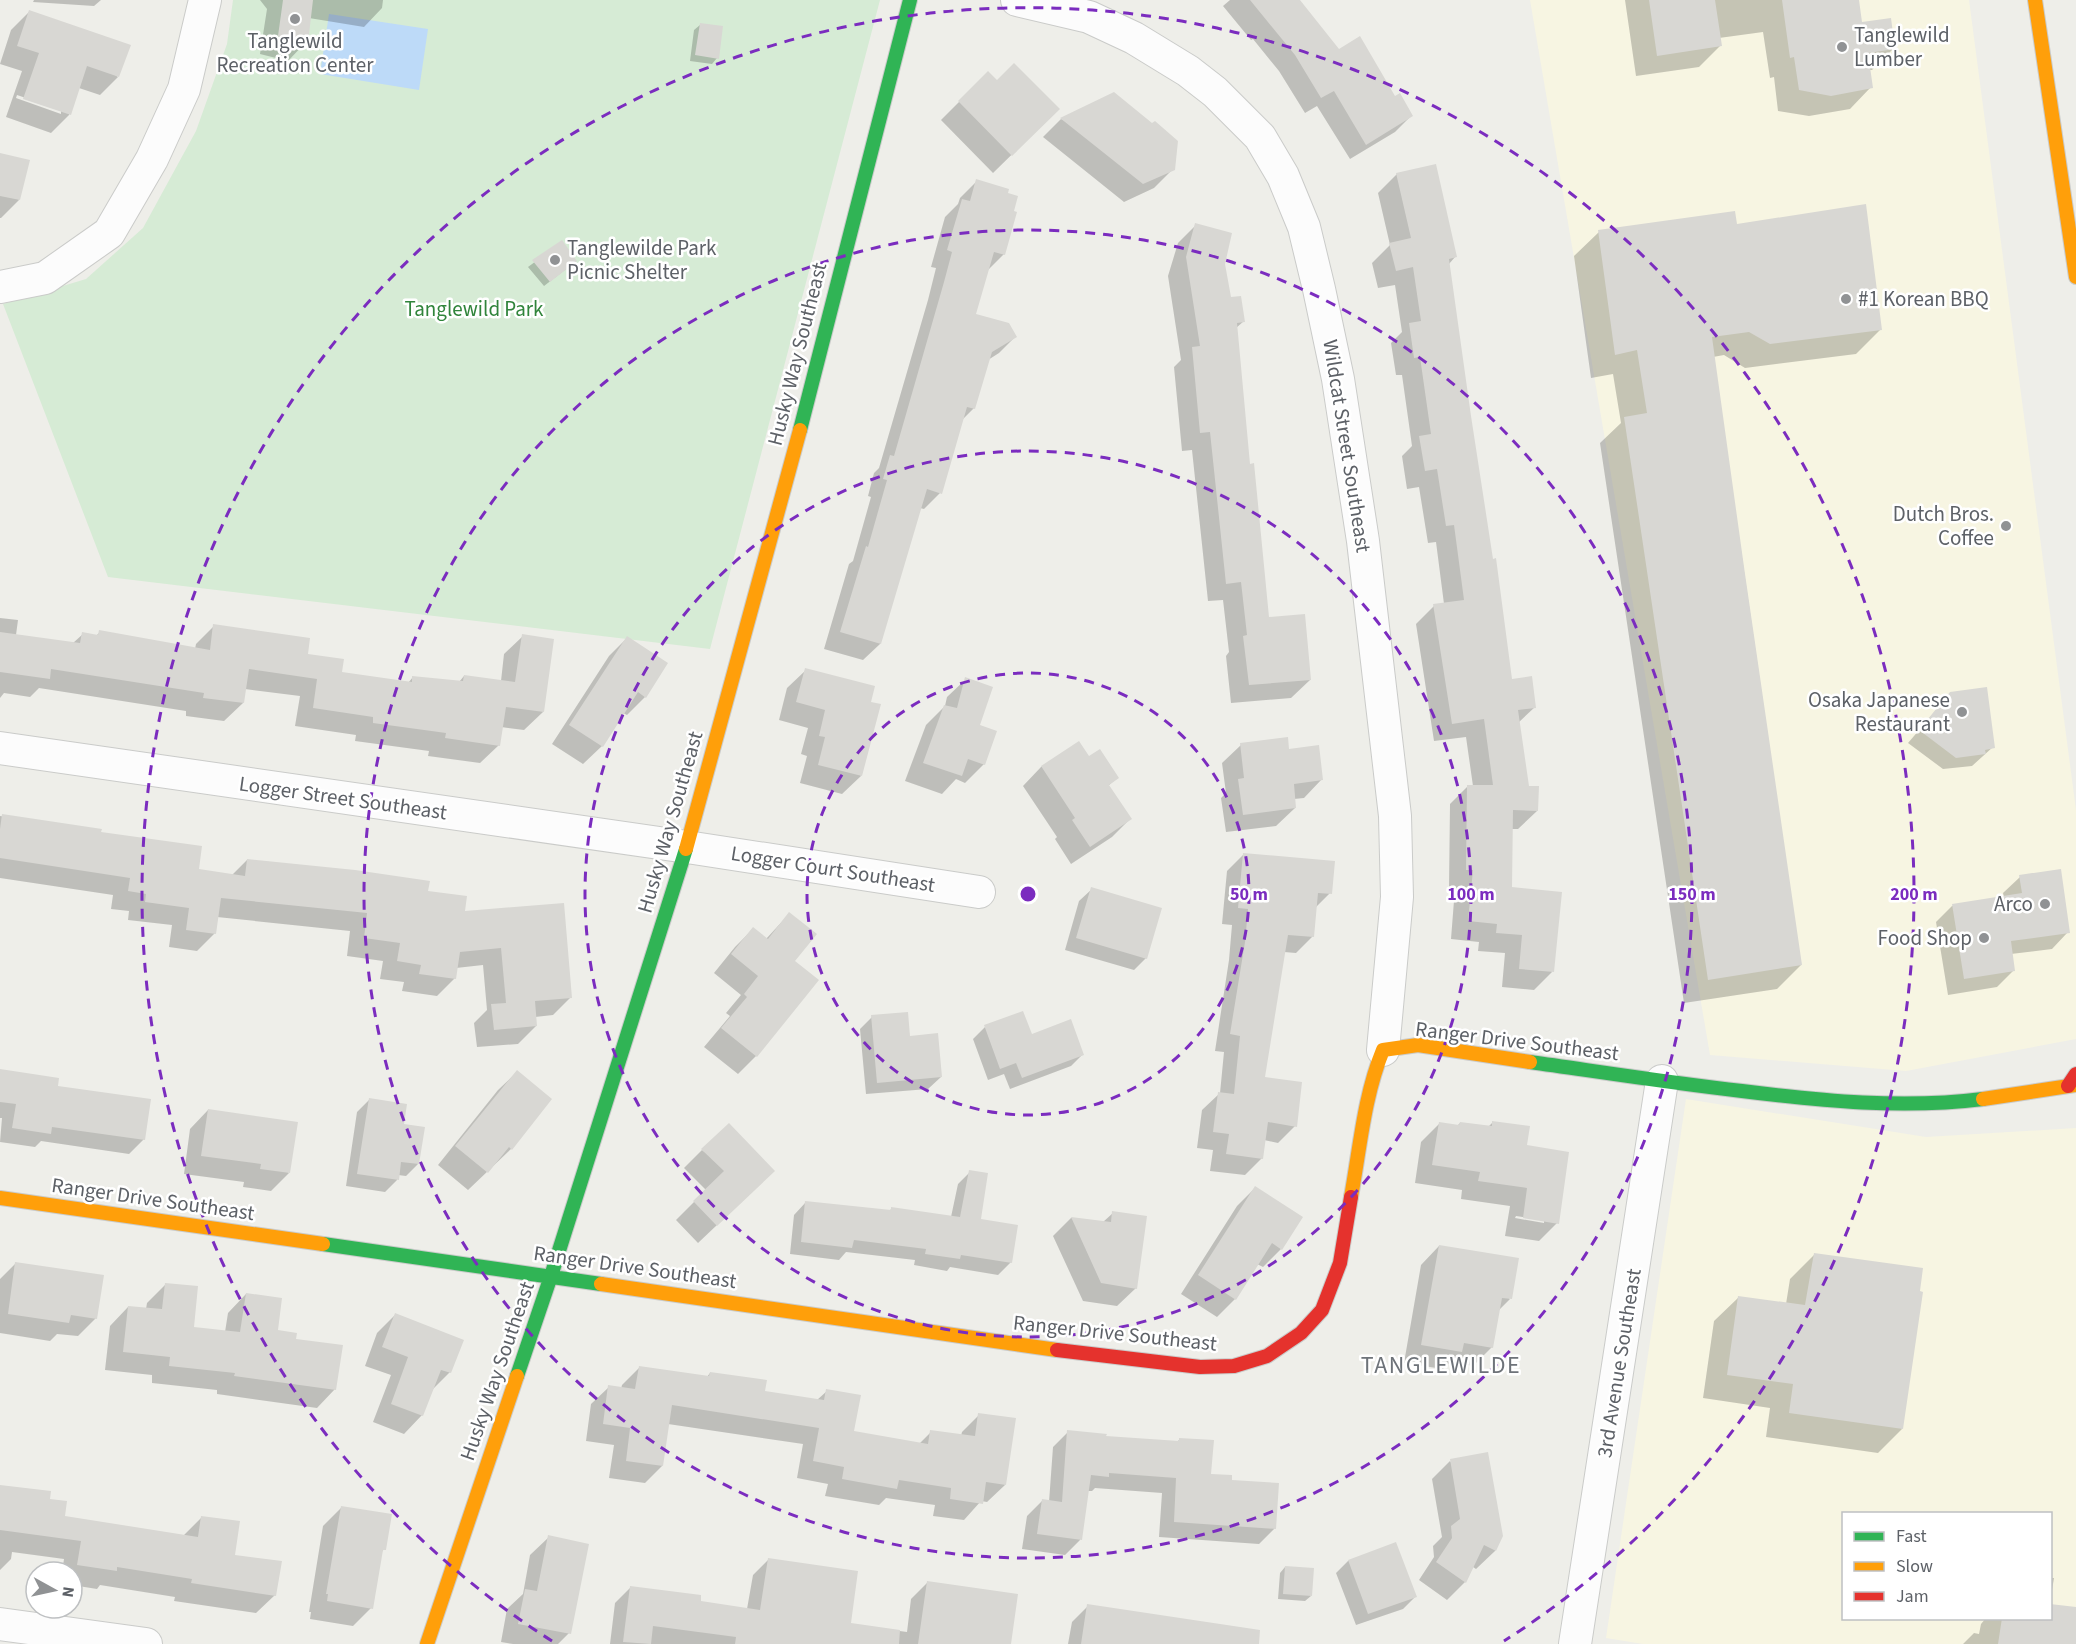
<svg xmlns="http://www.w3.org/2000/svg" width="2076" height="1644" font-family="'Source Sans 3',sans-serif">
<rect width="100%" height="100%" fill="#eeeee9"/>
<path fill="#f7f5e2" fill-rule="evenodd" d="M1530 0H1969L2076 810V1039L1906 1071 1710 1055Z
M1686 1099 1926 1137 2076 1128V1644H1643L1606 1638ZM1844 1514H2050V1618H1844Z"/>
<path fill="#d6ebd5" d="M233 0H880L710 649 108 577 3 304 86 279 143 228 196 131 227 44Z"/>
<path fill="#bddaf8" d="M329 14 428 29 419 90 320 74Z"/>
<path fill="#0003" fill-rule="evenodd" d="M34 0H101L94 6 33 2Z
M260 0H383L382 8 364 27 309 18 306 42 288 61 260 54 267 9Z
M1230 0H1298L1338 51 1395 98 1411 116 1395 132 1350 159 1317 106 1305 113 1279 71 1253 39 1251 40 1223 6Z
M1625 0H1858L1861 24 1893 49 1872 70H1869L1871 87 1850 109 1809 116 1778 111 1774 77 1770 78 1763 32 1719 38 1720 46 1699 67 1636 76Z
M29 12 118 77 100 95 79 88 69 115 51 133 6 117 22 71 0 64 11 30ZM17 95 61 110V114L16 98Z
M700 25 717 58 712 64 690 61 694 30Z
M988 73 997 82 1058 109 993 173 941 120Z
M1061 119 1173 169 1154 188 1124 202 1043 137Z
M0 154 19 200 1 218H0Z
M1397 174 1455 257 1449 264 1469 417 1511 681 1535 707 1518 723 1527 787 1537 811 1518 829H1511L1510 888 1552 972 1534 990 1502 987 1505 953 1478 951 1479 942 1451 939 1455 888H1449L1450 804 1468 786H1473L1466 737 1434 741 1416 624 1434 606 1444 604 1436 542 1428 543 1419 487 1407 489 1402 456 1412 446 1402 375H1396L1391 343 1402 332 1395 285 1378 288 1372 263 1390 245 1378 193Z
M977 181 1004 254 987 271 975 315 1015 337 999 353 988 360 974 408 962 420 940 493 924 509 920 508 880 644 863 660 824 649 849 564 853 561 871 497 868 496 874 473 879 468 928 300 936 268 931 267 945 217 958 204 960 198Z
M1196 225 1224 264 1230 299 1244 321 1236 328 1249 465 1268 619 1310 680 1291 698 1231 703 1226 656 1229 652 1223 600 1208 601 1192 450 1182 451 1174 367 1181 360 1168 276 1178 243Z
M1736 225 1880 330 1856 354 1745 368 1724 355 1713 357 1801 965 1777 989 1684 1003 1600 443 1621 423 1613 374 1591 378 1574 256 1599 232Z
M562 242 570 266 544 286 528 267Z
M0 618 18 620 16 635 73 643 83 634 96 636 100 632 195 649 196 644 214 626 306 656 340 673 408 683 413 677 459 682 464 676 501 681 504 654 523 636 543 712 524 730 501 727 499 745 480 763 428 756 429 751 355 741 356 735 295 726 300 696 245 689 243 703 224 721 186 716V711L39 688 30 697 4 693 0 698Z
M627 638 645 697 627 715 623 713 602 746 583 764 552 744 609 656Z
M806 670 861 776 842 794 800 783 807 756 801 754 808 728 779 720 787 688Z
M966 679 978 726 984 764 965 783 956 779 942 794 905 781 926 725 945 706 947 697Z
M1950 694 1993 747 1972 766 1943 769 1908 743Z
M1078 743 1089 758 1117 778 1108 786 1130 819 1112 837 1071 864 1055 839 1057 837 1023 786 1041 767Z
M1241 745 1288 750 1322 779 1304 798 1294 799 1295 808 1276 826 1226 832 1221 798 1226 793 1222 763Z
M0 816 100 831 99 834 197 871 232 875 247 860 427 892 464 913 571 997 553 1015 535 1017 536 1026 518 1044 477 1047 474 1023 487 1010 483 965 456 968 455 978 437 996 402 991 404 982 380 979 383 961 347 956 350 931 217 917 215 933 197 951 169 947 172 925 128 920 129 911 111 909 113 895 0 878Z
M1244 854 1330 893 1315 908 1313 936 1296 953 1284 952 1263 1079 1295 1126 1278 1143 1264 1140 1262 1158 1245 1175 1210 1171 1213 1150 1197 1148 1202 1110 1220 1093 1224 1052 1215 1051 1229 960 1232 925 1222 924 1227 871Z
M2020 877 2068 932 2052 949 2011 954 2014 970 1997 987 1948 995 1936 922 1952 906 2004 897 2003 893Z
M1092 889 1146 958 1134 970 1065 950 1079 901Z
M789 914 793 961 817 980 756 1056 738 1074 704 1047 730 1016 726 1013 741 995 714 973 735 947 753 929 766 939Z
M872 1017 908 1037 941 1077 928 1089 866 1094 860 1029Z
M985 1027 1031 1036 1083 1054 1071 1066 1010 1089 1004 1074 988 1080 973 1039Z
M0 1070 56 1087 144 1139 129 1154 41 1141 35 1147 0 1142 2 1118H0Z
M517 1072 550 1100 511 1149 468 1190 438 1165 498 1090Z
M369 1100 402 1126 418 1164 406 1176 398 1175 397 1180 385 1192 346 1186 357 1112Z
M208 1110 289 1173 271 1191 243 1187 244 1182 184 1174 190 1129Z
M1493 1122 1525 1147 1557 1223 1539 1241 1505 1236 1510 1206 1461 1199 1462 1190 1415 1183 1421 1142 1439 1124 1457 1126 1460 1123 1488 1127ZM1516 1216 1544 1220V1223L1515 1218Z
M702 1150 755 1189 698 1243 676 1220 706 1190 684 1168Z
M970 1172 980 1221 1011 1262 998 1275 950 1267 947 1271 914 1265 915 1260 846 1252 839 1260 790 1254 794 1215 806 1202 889 1212 891 1209 951 1217 958 1184Z
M1255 1188 1281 1249 1263 1267 1257 1264 1235 1299 1217 1317 1181 1294 1237 1206Z
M1113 1213 1136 1288 1117 1306 1083 1301 1053 1236 1071 1218 1103 1222Z
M1439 1246 1510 1299 1498 1311 1492 1347 1473 1366 1450 1362 1443 1369 1404 1363 1421 1265Z
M1815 1254 1902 1429 1878 1453 1766 1437 1770 1408 1703 1398 1714 1321 1739 1297 1786 1304 1790 1279Z
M16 1263 96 1318 78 1336 57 1334 50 1341 0 1333V1279Z
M165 1285 192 1329 225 1332 228 1313 246 1294 276 1332 294 1340 335 1389 317 1408 217 1394V1390L152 1383V1375L105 1370 110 1326 128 1307 146 1309 147 1303Z
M395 1315 450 1372 431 1391 422 1415 404 1434 373 1422 391 1375 365 1366 377 1333Z
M639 1368 707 1377 710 1373 764 1392 817 1400 827 1391 852 1432 919 1444 931 1432 961 1436 962 1432 979 1415 1005 1485 987 1502 981 1501 964 1520 933 1516 935 1505 886 1498 879 1505 825 1496 828 1484 797 1478 803 1444 668 1424 662 1466 645 1483 609 1478 614 1445 586 1441 591 1404 609 1387 621 1389 622 1385Z
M1068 1432 1105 1437 1177 1442 1179 1440 1210 1475 1230 1481 1275 1528 1259 1544 1159 1537 1162 1493 1095 1488 1092 1491H1087L1080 1540 1065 1555 1022 1549 1027 1516 1042 1501 1049 1502 1053 1447Z
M1450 1461 1501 1536 1495 1551 1476 1569 1473 1567 1465 1582 1447 1600 1419 1580 1434 1557 1433 1546 1442 1537 1432 1479Z
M0 1486 48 1500 63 1517 183 1536 202 1517 233 1556 275 1595 256 1613 174 1601 175 1597 100 1585 97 1589 72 1585V1572H62L64 1559 12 1552 11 1559 0 1570Z
M342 1507 384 1549 381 1553 371 1608 353 1626 310 1619 311 1612H309L323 1526Z
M549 1537 569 1633 558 1644H513L501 1642 507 1609 523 1594 530 1555Z
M1395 1544 1415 1597 1403 1609 1356 1625 1336 1573 1348 1561Z
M769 1559 849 1624 907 1632 911 1599 927 1583 1009 1644H610L615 1603 631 1587 699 1603 747 1609 753 1575Z
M1285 1567 1311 1596 1305 1601 1278 1599 1280 1573Z
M2050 1578H2054L2050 1602Z
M1088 1606 1257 1644H1068L1072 1622Z
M2076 1609V1644H1963L1974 1633 1979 1634 1981 1624 1986 1618H2050Z"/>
<path fill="#d8d7d3" d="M283 0H313L308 43 278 36Z
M1250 0H1300L1339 49 1360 36 1395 96 1400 93 1413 116 1366 145 1334 91 1321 98 1295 55Z
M1649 0H1715L1722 46 1657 56Z
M1782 0H1859L1862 22 1891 18 1895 49 1868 53 1873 88 1831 96 1799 90 1794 57 1790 58Z
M29 10 131 45 119 77 87 66 71 115 23 99 39 53 17 46Z
M700 23 723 26 719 59 695 55Z
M1014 63 1060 109 1012 156 958 101 988 71 997 80Z
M1114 92 1152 123 1155 121 1178 141 1175 170 1143 184 1060 118Z
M0 153 30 160 20 200 0 196Z
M1436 164 1457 257 1449 259 1471 416 1493 559 1496 558 1512 679 1532 676 1536 708 1518 710 1529 786H1539L1538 811 1513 810 1512 887 1562 892 1554 972 1519 969 1522 935 1496 933 1497 924 1468 921 1473 870H1466L1467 785H1493L1484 719 1452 724 1433 604 1464 600 1454 525 1446 526 1437 469 1425 471 1419 436 1431 434 1420 357 1414 358 1409 323 1421 321 1413 267 1396 271 1389 243 1411 238 1396 173Z
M976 179 1009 189 1008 193 1018 196 1014 211 1017 212 1005 255 994 252 976 314 1009 323 1017 337 992 352 975 409 967 407 942 494 927 489 881 644 840 632 866 546 868 547 887 480 883 479 890 455 894 456 944 282 952 252 947 250 962 199 970 201Z
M1866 204 1882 330 1770 344 1749 332 1712 337 1745 574 1802 965 1708 980 1624 417 1647 413 1637 350 1615 355 1598 230 1735 211 1737 224Z
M1195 223 1232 233 1225 264 1231 297 1241 296 1245 322 1237 323 1250 464 1254 463 1269 617 1305 614 1311 680 1249 685 1243 636 1247 635 1241 582 1226 584 1210 432 1200 433 1192 347 1200 346 1186 257Z
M562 240 577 261 550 282 532 260Z
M213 624 310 638 308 654 344 659 342 672 412 682V676L463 681 464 675 515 682 522 634 554 639 544 712 506 707 500 746 445 738 446 733 373 723V717L313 708 317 679 249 669 244 703 203 698 204 693 51 669 50 679 0 672V632L80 643 82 632 98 635 99 630 210 650Z
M627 636 668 663 646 698 638 692 603 747 569 725Z
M805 668 875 686 871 702 881 704 862 776 818 765 825 737 819 736 825 710 796 702Z
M965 677 993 687 980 725 997 731 985 765 968 759 962 776 923 763 944 705 957 708Z
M1987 687 1995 748 1985 750 1986 754 1956 758 1919 730 1950 692Z
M1288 737 1289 749 1319 745 1323 780 1294 784 1296 808 1243 815 1238 779 1244 778 1240 743Z
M1079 741 1089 756 1100 749 1119 778 1109 785 1132 819 1090 847 1072 820 1075 818 1041 766Z
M2 814 102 829 101 832 202 846 199 869 245 876 247 859 355 870 430 881 428 891 467 896 465 911 564 903 572 998 535 1001 537 1026 494 1030 491 1004 506 1003 501 948 460 952 456 979 419 974 421 965 397 961 400 943 364 938 367 913 221 898 216 934 186 930 189 908 145 902 146 894 128 891 130 878 0 858V829Z
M1243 853 1335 861 1332 894 1318 893 1314 937 1288 935 1265 1077 1302 1082 1297 1127 1268 1122 1263 1159 1226 1154 1229 1134 1213 1132 1218 1092 1234 1094 1240 1036 1230 1034 1245 942 1248 909 1238 908Z
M2061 869 2070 933 2011 941 2015 971 1964 979 1952 904 2022 893 2019 875Z
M1091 887 1162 908 1147 959 1076 938Z
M789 912 817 934 795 961 819 980 757 1057 721 1028 747 997 744 994 758 976 731 954 753 927 768 939Z
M1023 1011 1032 1034 1071 1019 1084 1055 1022 1078 1016 1063 1000 1069 984 1025Z
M908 1012 910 1036 938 1033 942 1077 877 1083 871 1015Z
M0 1069 59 1078 58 1086 151 1099 145 1140 52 1127 51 1134 12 1128 16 1104 0 1102Z
M517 1070 552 1099 512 1150 509 1147 488 1173 455 1146Z
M369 1098 407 1104 404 1124 425 1127 419 1164 401 1162 399 1180 357 1174Z
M208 1109 298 1122 290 1173 260 1169 261 1164 201 1156Z
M1492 1121 1530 1126 1527 1145 1569 1152 1559 1224 1523 1218 1527 1188 1478 1181 1480 1172 1432 1165 1439 1122 1459 1125 1460 1122 1492 1126Z
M729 1123 775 1171 717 1226 693 1201 724 1171 701 1149Z
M969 1170 988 1173 981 1219 1018 1225 1012 1263 961 1255 960 1259 925 1254 926 1249 854 1240 852 1248 801 1242 805 1201 891 1210V1207L960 1217Z
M1255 1186 1303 1217 1282 1250 1272 1243 1236 1300 1198 1275Z
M1112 1211 1147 1216 1137 1289 1101 1283 1071 1217 1111 1222Z
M1439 1245 1519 1258 1512 1299 1502 1298 1493 1348 1464 1343 1462 1352 1421 1345Z
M1814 1253 1923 1268 1920 1291 1923 1292 1903 1429 1789 1413 1793 1384 1727 1375 1738 1296 1805 1305Z
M15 1262 104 1275 97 1319 71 1315 69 1323 8 1314Z
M165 1283 198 1286 194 1327 240 1332 246 1293 282 1298 278 1330 297 1333 296 1339 343 1345 336 1390 234 1376 235 1373 169 1366 170 1357 123 1352 128 1306 162 1309Z
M395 1313 464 1340 451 1373 441 1370 423 1416 391 1404 408 1357 382 1347Z
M639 1366 709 1376 710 1372 767 1380 765 1391 824 1400 826 1389 861 1395 854 1431 928 1444 930 1430 975 1436 978 1413 1016 1418 1006 1485 986 1482 983 1504 950 1499 951 1488 899 1480 897 1489 842 1479 844 1467 813 1461 819 1428 672 1405 663 1466 626 1461 630 1428 603 1424 608 1385 635 1389Z
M1067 1430 1107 1434 1106 1436 1179 1441V1438L1214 1440 1211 1474 1232 1475V1480L1279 1483 1276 1529 1174 1522 1176 1478 1109 1473V1477L1091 1475 1082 1540 1037 1534 1042 1499 1062 1502Z
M1488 1452 1503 1536 1496 1551 1484 1545 1466 1583 1436 1562 1452 1538 1451 1526 1460 1519 1450 1459Z
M0 1485 51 1491 50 1499 67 1501 65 1516 198 1537 201 1516 240 1521 235 1555 282 1561 276 1596 191 1583 192 1579 117 1567V1571L77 1565 81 1541 0 1530Z
M341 1506 392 1514 386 1550H383L373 1609 327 1601 328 1594H326Z
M548 1535 589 1544 571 1634 518 1624 525 1589 537 1591Z
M1396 1542 1417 1597 1368 1614 1348 1560Z
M768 1558 858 1571 851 1623 900 1630 899 1644H735L736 1637 653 1626 651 1644 623 1642 630 1586 701 1595V1601L760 1610Z
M1285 1566 1314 1568 1312 1596 1283 1594Z
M927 1581 1018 1594 1011 1644H918Z
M1087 1604 1260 1630 1259 1644H1081Z
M2050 1604 2076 1607V1644H1998L2002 1618H2050Z"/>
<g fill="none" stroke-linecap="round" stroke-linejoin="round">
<defs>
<path id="street" d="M1017 0 1089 17 1134 38 1188 71 1215 92 1260 137 1283 176 1304 227 1319 289 1338 379 1363 541 1395 816 1397 897 1383 1050
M0 287 45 278 109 233 152 159 184 89 205 0
M0 748 687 847 979 892
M0 1624 146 1644
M1575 1644 1662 1081"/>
<path id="fast" d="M800 430 910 0
M1530 1062C1601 1072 1671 1083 1742 1091 1822 1101 1903 1109 1983 1099
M323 1244 601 1284
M517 1376 551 1276 686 849"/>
<path id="slow" d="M2035 0 2076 277
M686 849 800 430
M1983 1099 2076 1085
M1351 1197C1360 1148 1364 1096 1383 1050L1418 1045 1530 1062
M0 1198 323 1244
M601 1284 1057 1350
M427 1644 517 1376"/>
<path id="jam" d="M2068 1086 2076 1074
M1057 1350 1200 1367 1234 1366 1267 1356 1301 1333 1322 1310 1340 1263 1351 1197"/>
</defs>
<use href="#street" stroke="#cacbc9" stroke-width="34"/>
<use href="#fast" stroke="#cacbca" stroke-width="16"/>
<use href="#slow" stroke="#cacbca" stroke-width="16"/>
<use href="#jam" stroke="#cacbca" stroke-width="16"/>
<use href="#street" stroke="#fcfcfc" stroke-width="32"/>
<use href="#fast" stroke="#30b455" stroke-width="14"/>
<use href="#slow" stroke="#ff9f0a" stroke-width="14"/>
<use href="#jam" stroke="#e5322d" stroke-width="14"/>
</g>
<g fill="none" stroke="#7b2cbf" stroke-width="3" stroke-dasharray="10 8">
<circle cx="1028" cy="894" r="221"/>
<circle cx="1028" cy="894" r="443"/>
<circle cx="1028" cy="894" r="664"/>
<path d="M552 1641A886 886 0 1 1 1504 1641"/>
</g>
<g fill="#909294" stroke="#fff" stroke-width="2">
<circle cx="295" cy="19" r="6"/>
<circle cx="1842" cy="47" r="6"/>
<circle cx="555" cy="260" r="6"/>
<circle cx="1846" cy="299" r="6"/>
<circle cx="2006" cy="526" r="6"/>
<circle cx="1962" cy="712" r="6"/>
<circle cx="2045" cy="904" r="6"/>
<circle cx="1984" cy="938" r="6"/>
</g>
<g text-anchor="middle" stroke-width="5" stroke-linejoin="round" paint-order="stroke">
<g font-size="21" fill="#5d6167" stroke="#fff" text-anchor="end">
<text x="1854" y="42" text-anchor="start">Tanglewild<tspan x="1854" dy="24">Lumber</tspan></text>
<text x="295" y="48" text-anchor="middle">Tanglewild<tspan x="295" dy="24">Recreation Center</tspan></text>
<text x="567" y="255" text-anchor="start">Tanglewilde Park<tspan x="567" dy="24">Picnic Shelter</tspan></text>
<text x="1858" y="306" text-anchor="start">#1 Korean BBQ</text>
<text x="1994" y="521">Dutch Bros.<tspan x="1994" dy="24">Coffee</tspan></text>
<text x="1950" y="707">Osaka Japanese<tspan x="1950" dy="24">Restaurant</tspan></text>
<text x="2033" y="911">Arco</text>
<text x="1972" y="945">Food Shop</text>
</g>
<g font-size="21" fill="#30843b" stroke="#fff">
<text x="474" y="316">Tanglewild Park</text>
</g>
<g font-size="21" fill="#5d6167" stroke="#fff">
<text transform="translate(797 354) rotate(-76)" y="7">Husky Way Southeast</text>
<text transform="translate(1347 446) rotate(81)" y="7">Wildcat Street Southeast</text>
<text transform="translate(343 798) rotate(8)" y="7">Logger Street Southeast</text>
<text transform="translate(670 822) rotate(-74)" y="7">Husky Way Southeast</text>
<text transform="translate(833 869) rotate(9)" y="7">Logger Court Southeast</text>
<text transform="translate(1517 1041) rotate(7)" y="7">Ranger Drive Southeast</text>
<text transform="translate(153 1199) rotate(8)" y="7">Ranger Drive Southeast</text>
<text transform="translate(635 1267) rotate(8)" y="7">Ranger Drive Southeast</text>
<text transform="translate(1115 1333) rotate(6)" y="7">Ranger Drive Southeast</text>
<text transform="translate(1619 1363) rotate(-81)" y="7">3rd Avenue Southeast</text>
<text transform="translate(497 1371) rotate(-71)" y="7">Husky Way Southeast</text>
</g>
<g font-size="24" letter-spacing="1.5" fill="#6e7379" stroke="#fff">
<text x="1441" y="1373">TANGLEWILDE</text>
</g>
</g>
<circle cx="1028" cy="894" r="9" fill="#7b2cbf" stroke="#fff" stroke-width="3"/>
<g font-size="18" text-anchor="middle" font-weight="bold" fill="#7b2cbf" stroke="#fff" stroke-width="5" stroke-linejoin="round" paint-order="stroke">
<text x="1249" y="900">50 m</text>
<text x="1471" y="900">100 m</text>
<text x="1692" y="900">150 m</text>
<text x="1914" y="900">200 m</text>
</g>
<rect x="1842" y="1512" width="210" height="108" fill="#ffffff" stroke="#bec0c2" stroke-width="1.5"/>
<rect x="1854" y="1532" width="30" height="9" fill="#30b455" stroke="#bec0c2" stroke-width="1.5"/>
<text x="1896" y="1542" font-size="18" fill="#5d6167">Fast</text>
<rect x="1854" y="1562" width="30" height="9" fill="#ff9f0a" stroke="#bec0c2" stroke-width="1.5"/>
<text x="1896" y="1572" font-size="18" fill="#5d6167">Slow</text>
<rect x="1854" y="1592" width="30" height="9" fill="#e5322d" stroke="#bec0c2" stroke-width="1.5"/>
<text x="1896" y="1602" font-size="18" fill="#5d6167">Jam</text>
<g transform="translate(54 1590) rotate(98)"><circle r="28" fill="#ffffff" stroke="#bec0c2" stroke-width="1.5"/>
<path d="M0-4.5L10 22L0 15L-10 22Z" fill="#909294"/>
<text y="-9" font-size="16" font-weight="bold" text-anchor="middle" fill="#5d6167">N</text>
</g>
</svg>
